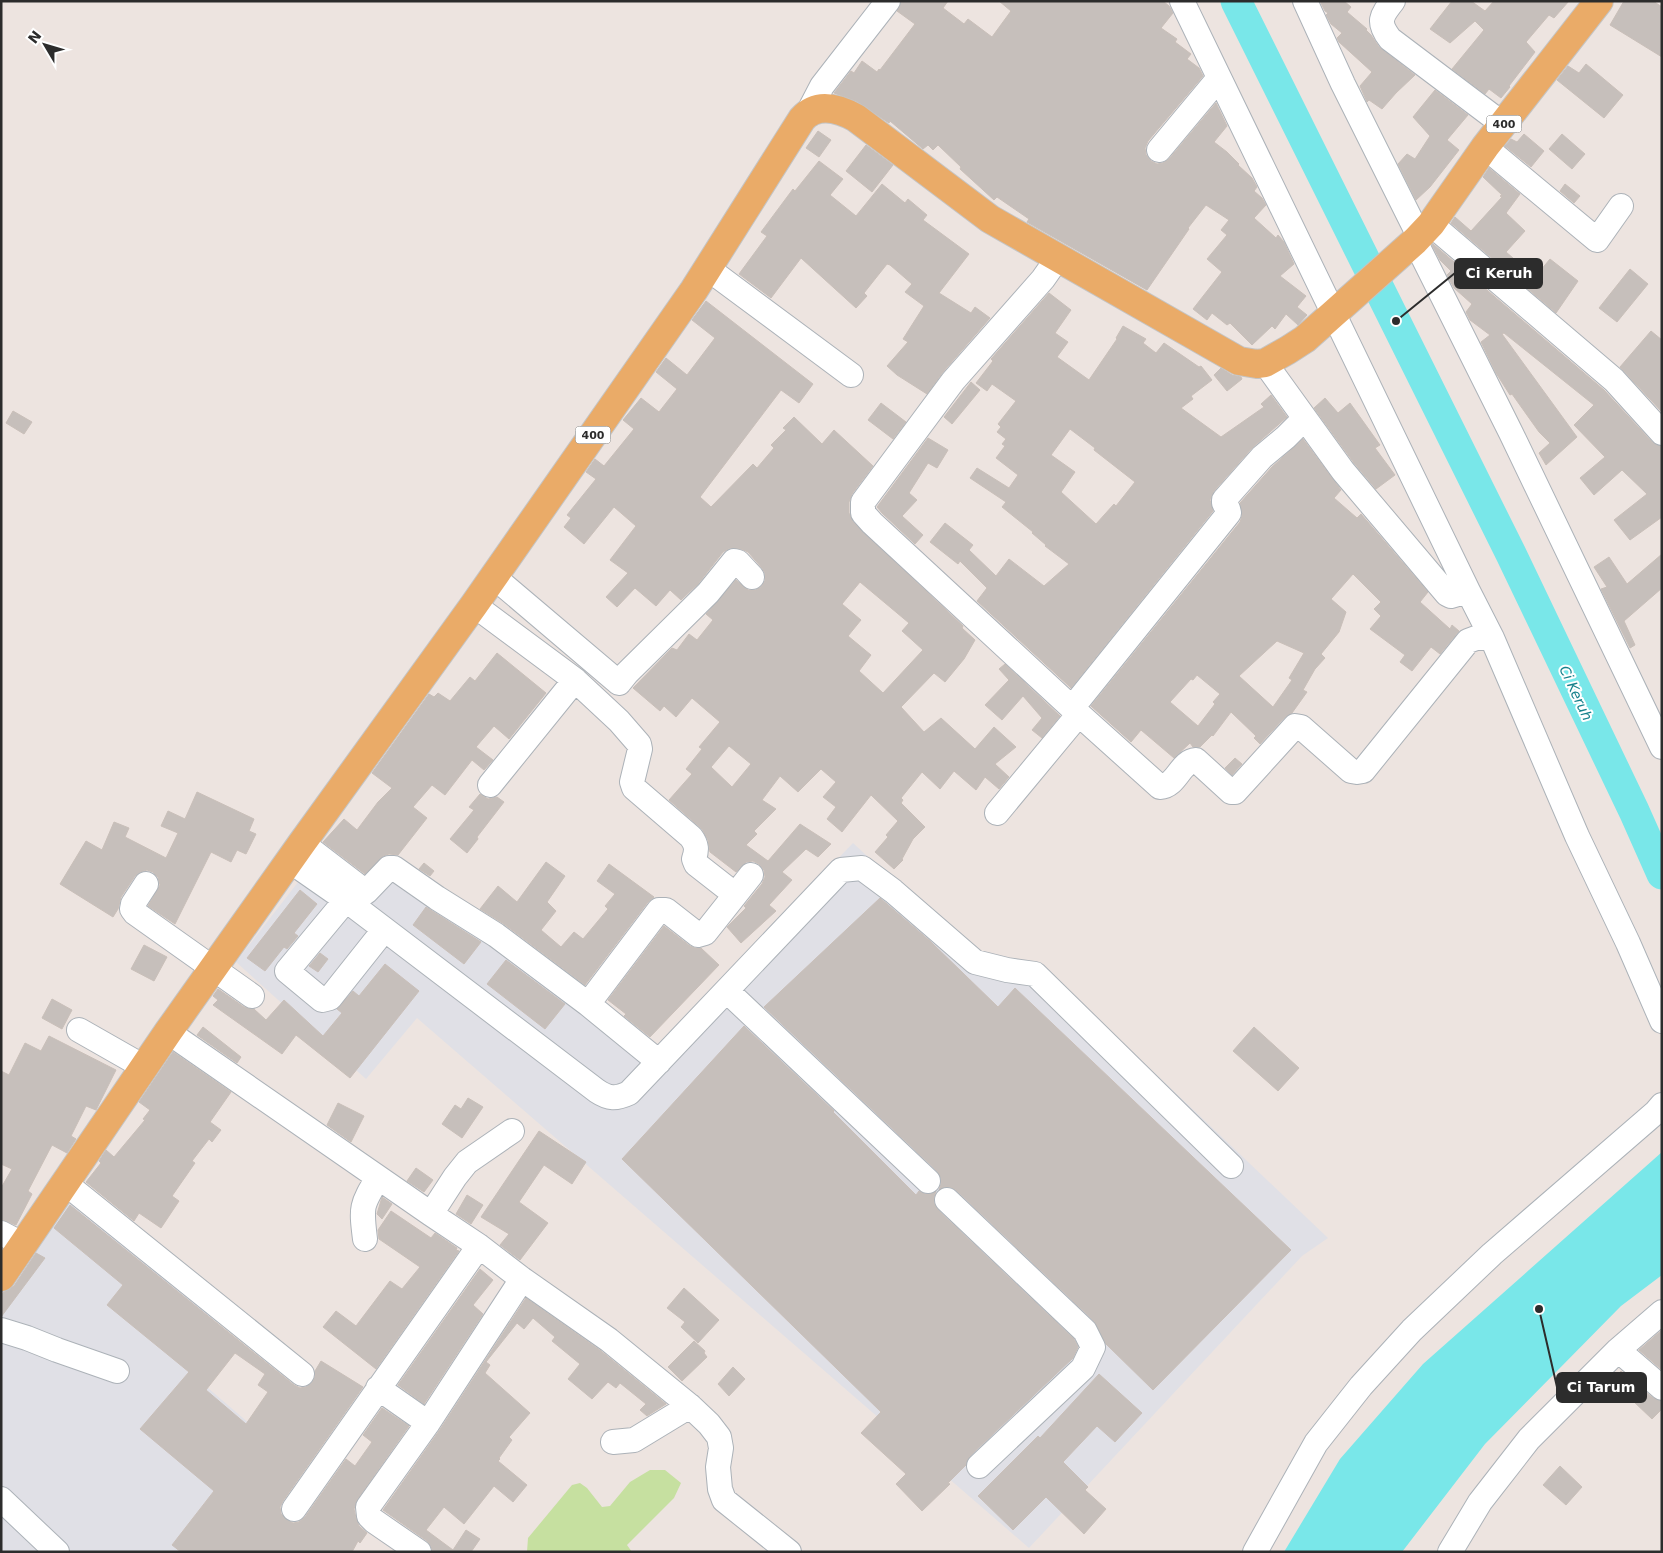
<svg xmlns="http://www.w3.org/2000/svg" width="1663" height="1553" font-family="'DejaVu Sans',sans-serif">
<rect width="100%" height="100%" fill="#ede4e0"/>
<path fill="#e0e0e6" d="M853 843 983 963 1040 964 1328 1238 1302 1256 1029 1548 417 1018 366 1079 236 962 316 859 370 901 392 872 649 1054Z
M77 1192 218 1317 179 1363 286 1455 243 1507 296 1552H1V1296Z"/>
<path fill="#c6e0a0" d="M650 1470H665L681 1483 674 1498 627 1545 632 1552H527L528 1538 572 1485 580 1483 587 1488 602 1507 610 1506 630 1482Z"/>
<path fill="#79e7e9" d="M1662 1152V1275L1621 1306 1485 1444 1402 1552H1284L1340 1459 1423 1364Z"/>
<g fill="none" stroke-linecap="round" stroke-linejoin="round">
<path stroke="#79e7e9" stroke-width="31" d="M1236 1 1511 554 1634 811 1662 874"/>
</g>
<path fill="#c6bfbb" stroke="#c9bfb9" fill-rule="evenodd" d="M901 1H948L943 8 964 24 968 19 992 37 1011 11 999 1H1163L1169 6 1173 13 1161 28 1177 39 1175 42 1191 54 1187 59 1199 68 1203 76 1148 141 1145 148 1146 155 1151 161 1157 164 1163 163 1169 159 1216 103 1227 126 1214 142 1227 152 1239 164 1238 165 1252 178 1257 187 1254 191 1262 198 1266 205 1254 218 1276 238 1278 235 1284 242 1294 264 1280 276 1306 296 1297 307 1307 315 1298 325 1286 314 1275 329 1272 326 1252 345 1230 323 1227 325 1212 313 1207 320 1193 309 1222 272 1207 259 1227 235 1221 230 1229 220 1206 205 1188 228 1189 229 1147 290 1027 222 1029 219 997 197 994 200 960 169 961 167 938 145 933 150 928 145 923 149 890 121 889 123 856 101 834 93 851 71 854 73 862 61 877 72 879 69 880 70 915 24 897 11Z
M1320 1H1344L1351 7 1347 12 1367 29 1366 30 1371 35 1379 47 1415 75 1396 93 1382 109 1369 100 1367 102 1360 86 1372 72 1339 42 1337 38 1342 33 1331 24 1326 15 1328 13 1325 11Z
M1452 1H1471L1485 11 1494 1H1569L1554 18 1549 15 1526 42 1535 52 1509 86 1510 87 1501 98 1489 89 1485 94 1452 69 1484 30 1475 21 1450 43 1430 29Z
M1624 1H1653L1662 7V57L1610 25Z
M1586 64 1623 95 1604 118 1557 80 1568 66 1579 73Z
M1435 90 1468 115 1447 140 1459 150 1430 187 1416 200 1398 164 1407 154 1415 159 1430 136 1413 117Z
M818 131 831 140 819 157 806 148Z
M1524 134 1544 151 1531 167 1505 146 1511 139 1517 142Z
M1562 134 1585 154 1572 169 1549 149Z
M866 145 893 165 872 192 846 171Z
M819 161 843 179 830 195 856 216 882 184 905 203 908 199 927 215 923 220 969 254 939 293 971 313 975 307 990 318 943 372 927 394 897 375 887 366 908 342 903 339 924 306 905 292 912 284 890 265 887 264 864 293 867 296 856 308 801 258 771 298 739 274 767 236 761 232 793 189 795 191Z
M1489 168 1520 194 1506 213 1525 231 1506 252 1535 277 1550 259 1578 281 1556 313 1451 223 1455 217 1471 231 1502 197 1500 196 1502 195 1483 177Z
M1565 184 1580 196 1574 203 1560 191Z
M1433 244 1604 390 1652 442 1662 446V517L1630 540 1614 520 1647 494 1622 470 1594 495 1580 478 1605 457 1574 425 1594 405 1504 333 1502 334 1577 437 1546 465 1539 453 1550 443 1539 432 1512 394 1510 395 1496 373 1481 342 1490 335 1470 320 1466 312 1472 304 1454 288 1447 275 1451 271 1440 260 1432 245Z
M1630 269 1648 284 1617 322 1599 308Z
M1049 293 1071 310 1055 333 1068 342 1057 357 1089 380 1117 339 1116 338 1123 326 1146 339 1143 343 1156 353 1164 343 1199 367 1201 366 1212 380 1191 396 1193 399 1181 408 1221 437 1264 407 1261 404 1271 395 1287 417 1252 448 1214 491 1210 500 1213 511 1071 688 977 601 987 588 960 561 958 564 930 542 945 523 973 545 969 550 996 576 1009 559 1044 586 1069 564 1045 546 1046 545 1032 533 1033 532 1002 507 1006 502 970 478 977 468 1009 488 1018 475 996 458 1005 446 1002 444 1006 439 997 432 1001 427 998 424 1016 401 992 384 987 391 976 383 993 361 991 359ZM1070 429 1095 448 1094 450 1135 482 1116 506 1114 504 1096 524 1061 492 1075 472 1051 455Z
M706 301 813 384 799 403 781 390 700 497 711 507 753 464 757 468 774 448 771 445 786 430 783 428 794 417 822 444 834 430 873 466 852 494 849 502V513L853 522 963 626 962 628 975 640 964 659 945 682 934 673 901 707 924 732 941 718 975 749 994 727 1016 747 995 764 1009 777 999 789 985 777 976 790 954 771 940 789 922 772 901 798 903 800 901 803 925 827 913 839 902 859 903 860 894 869 875 852 888 837 886 835 898 821 871 795 842 832 827 819 836 807 823 797 836 782 821 769 798 792 780 776 762 800 776 809 754 831 757 834 746 845 768 861 800 824 831 844 818 857 806 849 782 872 792 880 769 905 776 911 741 943 727 927 746 908 744 906 762 884 765 877 764 870 759 864 753 861 746 862 736 872 710 852 708 840 702 829 669 800 692 774 686 769 702 749 699 747 720 722 692 698 676 717 664 706 660 711 633 688 672 648 677 650 689 634 697 640 713 620 706 614 736 580 748 590H756L761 587 765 581V573L762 568 748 552 741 549 730 548 723 552 698 584 681 600 670 590 656 606 635 588 617 607 606 597 628 573 610 560 636 526 614 507 584 544 564 527 571 518 567 515 596 479 586 472 595 459 604 466 634 429 623 420 641 398 659 412 677 389 656 372 666 358 687 375 715 338 692 320ZM860 582 909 623 902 631 923 650 883 693 859 671 871 655 848 636 861 620 842 604ZM729 746 751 764 732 787 711 767Z
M1651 331 1662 340V412L1620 367Z
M1221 368 1232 375 1241 377 1242 379 1227 391 1214 375Z
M971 382 980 390 952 424 944 417Z
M1325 398 1338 413 1350 403 1380 445 1375 448 1395 475 1376 489 1354 463 1314 408Z
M881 403 906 422 893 439 868 420Z
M13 411 32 422 24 434 6 423Z
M928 438 948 450 937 468 928 463 909 493 917 500 902 516 923 535 915 544 882 513 877 507Z
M1303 439 1341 490 1334 498 1357 518 1361 514 1428 592 1420 602 1450 629 1452 625 1459 631 1440 654 1431 647 1412 671 1400 662 1405 655 1370 629 1381 616 1374 609 1381 602 1353 574 1331 599 1346 612 1339 632 1321 654 1325 658 1315 669 1303 690 1307 692 1292 713 1285 717 1260 744 1254 738 1256 736 1231 712 1213 736 1212 735 1200 747H1193L1190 743 1174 758 1141 730 1131 742 1091 706 1240 522 1242 516 1240 503 1272 467ZM1277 641 1304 653 1289 678 1292 680 1273 707 1239 676ZM1197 675 1220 694 1213 702 1215 704 1198 726 1170 702 1191 679 1193 680Z
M1662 554V588L1624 621 1635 645 1630 648 1601 589 1607 587 1594 567 1609 557 1627 584Z
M497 653 546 693 509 739 494 726 476 747 493 760 484 770 472 760 445 795 432 785 413 807 427 818 398 855 389 854 383 856 365 874 323 842 344 819 357 830 378 802 392 788 372 773 429 694 434 697 438 693 450 701 470 677 475 681Z
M1005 664 1060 716 1042 738 1032 730 1042 718 1023 696 1002 720 985 705 1009 680 999 669Z
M1235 758 1242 764 1232 775 1225 768Z
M197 792 254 819 249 831 256 834 246 854 237 850 231 862 211 852 175 924 148 906 160 885 158 877 153 872 147 870 140 872 135 876 121 897 118 909 113 917 60 884 86 841 102 850 114 822 129 828 125 837 166 858 178 833 161 826 168 811 185 819Z
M480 794 488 799 497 797 504 802 477 837 478 839 467 853 450 839 474 810 469 807Z
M546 862 565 876 547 902 556 911 541 930 561 947 574 932 583 939 608 909 605 906 615 894 597 881 609 864 654 897 648 902 585 985 504 924 480 909 498 886 517 902Z
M424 863 434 871 430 876 419 869Z
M300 890 317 904 294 933 298 936 287 949 284 947 265 971 247 958Z
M880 898 930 941 998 1007 1015 988 1291 1250 1153 1390 1106 1344 1094 1321 956 1190 950 1187H944L939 1190 941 1184V1178L937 1171 764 1007Z
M426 907 481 942 464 964 413 925Z
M664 926 690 946 695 948H701L719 965 650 1037 624 1016 626 1014 608 1000Z
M144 945 167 957 154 981 131 969Z
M320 953 328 959 318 972 309 966Z
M506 960 565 1004 545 1029 487 984Z
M385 964 419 991 350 1078 296 1035 282 1054 213 1005 218 1000 213 996 218 989 244 1007 254 1009 266 1020 284 1000 323 1036 342 1013 337 1009 353 991 359 996Z
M52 999 72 1010 62 1029 42 1018Z
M744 1026 834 1111 833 1112 916 1195 919 1191 925 1194H931L936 1191 934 1197V1203L938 1210 1074 1339 1078 1347 1073 1358 970 1456 966 1465 948 1483 950 1484 922 1511 896 1484 906 1474 861 1433 881 1412 622 1159Z
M203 1027 241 1057 237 1063 197 1035Z
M1254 1027 1299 1068 1278 1091 1233 1051Z
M49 1036 116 1070 96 1110 86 1106 71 1136 76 1139 67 1153 52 1145 28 1191 32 1194 16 1225 1 1219V1188L12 1169 1 1164V1071L9 1075 25 1043 41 1051Z
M173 1052 231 1092 210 1122 221 1130 212 1142 209 1139 192 1161 195 1163 172 1196 179 1201 161 1228 139 1213 134 1221 86 1182 101 1163 99 1161 106 1150 114 1157 145 1120 143 1119 150 1110 139 1102Z
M468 1098 483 1107 462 1138 442 1124 455 1105 461 1109Z
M338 1103 364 1116 351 1142 327 1125Z
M539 1131 586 1162 572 1184 544 1165 519 1202 548 1223 520 1260 500 1245 509 1234 481 1217Z
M416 1168 433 1180 424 1192 407 1181Z
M467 1195 483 1205 471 1224 456 1214Z
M382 1197 392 1204 382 1219 377 1214Z
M70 1205 294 1385 300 1388 306 1387 312 1383 315 1377V1371L321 1361 363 1387 283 1501 280 1507 281 1514 287 1520 293 1523 299 1522 305 1517 346 1459 355 1466 372 1442 363 1435 382 1408 409 1426 357 1500 354 1509 356 1518 359 1526 367 1533 360 1543 358 1541 352 1552H181L172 1545 214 1491 140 1429 189 1372 107 1305 123 1285 54 1228ZM235 1353 265 1374 258 1385 268 1392 246 1424 206 1390Z
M391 1211 431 1238 435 1233 457 1248 456 1250 459 1251 376 1369 323 1327 336 1311 356 1326 390 1281 402 1289 420 1267 379 1239 378 1230Z
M36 1253 45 1258 1 1317V1294L14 1286Z
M480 1269 493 1280 473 1305 483 1314 424 1404 398 1385Z
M684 1288 719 1320 698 1343 681 1327 685 1322 667 1308Z
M526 1298 601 1351 666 1404 647 1416 640 1410 646 1404 620 1383 616 1388 608 1382 592 1399 568 1379 580 1364 552 1341 555 1337 533 1318 524 1329 517 1323 486 1362 490 1365 485 1373 530 1413 509 1437 512 1440 499 1458 500 1459 498 1461 527 1485 513 1502 494 1486 464 1524 444 1507 426 1530 453 1550 466 1530 480 1539 471 1552H433L431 1546 427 1541 383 1510 439 1431Z
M1662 1330V1370L1639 1350Z
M694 1341 705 1351 704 1353 707 1357 682 1381 668 1367Z
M733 1367 745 1379 729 1396 718 1384Z
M1621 1371 1653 1398 1662 1401V1409L1652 1419 1612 1381Z
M1099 1374 1142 1413 1115 1442 1097 1426 1063 1462 1088 1487 1085 1490 1106 1509 1084 1534 1046 1497 1013 1530 978 1496 1038 1436 1040 1438Z
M1560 1466 1582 1487 1566 1505 1543 1485Z"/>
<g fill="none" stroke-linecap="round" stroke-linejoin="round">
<defs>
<path id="minor" d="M1182 1 1468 591 1492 638 1577 836 1628 943 1662 1021
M1305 1 1343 84 1419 236
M1393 1C1381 16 1377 22 1390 39L1504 125
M809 111 822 86 888 1
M1485 147 1597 240 1621 206
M1159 150 1219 78
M1431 224 1614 380 1662 433
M1415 241 1511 433 1662 747
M1057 259 1043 279 953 381 863 502V513L872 523 1072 708 1160 787C1177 786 1180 761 1196 760L1231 792H1235L1295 726 1301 727 1351 771 1357 772 1363 771 1468 641 1476 638H1492
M707 268 851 375
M1265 363 1343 471 1447 594 1451 596 1468 591
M494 577 619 683 627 673 708 593 734 561 738 562 752 577
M474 605 575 680 490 785
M575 680 619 721 639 744 640 749 632 782 634 788 691 837C697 845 697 850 694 859L696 864 728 889
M1072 708 1229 513 1228 509 1224 503V500L1262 457 1286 437 1304 419
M997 813 1079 714
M302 843 366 892 389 868H394L437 898 496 935 588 1004
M290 861 346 900 597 1091C609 1099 616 1099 629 1093L841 870 862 868 893 891 975 962 1007 970 1035 974 1231 1166
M146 884 133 904 132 909 135 913 252 996
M346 900 287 971 322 1000 330 998 384 930
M727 991 928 1181
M79 1030 144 1067
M168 1032 431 1214 479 1246 522 1279 609 1340 690 1406 709 1424 719 1437 721 1448 718 1467 720 1489 724 1500 789 1552
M659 1062 588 1004 659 910H666L698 935 705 933 751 875
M65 1183 302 1374
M947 1200 1085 1331 1093 1347 1083 1368 979 1466
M431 1214 455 1177 467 1162 512 1131
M1 1233 24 1245
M365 1239C361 1207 361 1205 378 1178
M1 1330 27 1338 57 1350 117 1371
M1618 1350 1662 1388
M378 1388 428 1423
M613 1442 634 1440 690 1406
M1 1499 57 1552
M294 1509 479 1246
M419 1552 374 1521 369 1516 368 1507 428 1423 522 1279
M1255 1552 1316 1443 1361 1386 1412 1330 1492 1254 1656 1112 1662 1105
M1450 1552 1480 1502 1529 1439 1618 1350 1662 1312"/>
<path id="major" d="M1 1277 168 1032 302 843 474 605 694 290 802 119C817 102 838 108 856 118L990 219 1239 361 1257 364 1265 363 1288 350 1305 339 1415 241 1431 224 1485 147 1599 1"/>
</defs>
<use href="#minor" stroke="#acb2b8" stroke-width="26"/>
<use href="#major" stroke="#c4c4c4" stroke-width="30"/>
<use href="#minor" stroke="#fff" stroke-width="24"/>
<use href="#major" stroke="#eaab68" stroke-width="28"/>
</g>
<g text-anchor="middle" stroke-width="4" stroke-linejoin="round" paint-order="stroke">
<g fill="#fff" stroke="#6b6b6b" stroke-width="1">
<rect x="1486.5" y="115.5" width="35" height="17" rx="4"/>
<rect x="575.5" y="426.5" width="35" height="17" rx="4"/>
</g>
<g font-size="11" font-weight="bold" fill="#2c2c2c">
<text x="1504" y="128">400</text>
<text x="593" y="439">400</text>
</g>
<g font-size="14" font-style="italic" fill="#15808a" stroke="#fff">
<text transform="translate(1576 693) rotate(65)" y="5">Ci Keruh</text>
</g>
</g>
<path fill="none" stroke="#2c2c2c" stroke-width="2" d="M1396 321L1455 273M1539 1309L1557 1387"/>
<g fill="#2c2c2c" stroke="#fff" stroke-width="2">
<circle cx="1396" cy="321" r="5"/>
<circle cx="1539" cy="1309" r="5"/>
</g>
<g fill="#2c2c2c" stroke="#2c2c2c" stroke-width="2">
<rect x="1455" y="259" width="87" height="29" rx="5"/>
<rect x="1557" y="1373" width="89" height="29" rx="5"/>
</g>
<g font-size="14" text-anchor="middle" font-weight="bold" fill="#fff">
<text x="1499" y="278">Ci Keruh</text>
<text x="1601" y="1392">Ci Tarum</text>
</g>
<rect width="1663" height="1553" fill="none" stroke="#2c2c2c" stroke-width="5"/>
<g transform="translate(45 45) rotate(308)" stroke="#ffffff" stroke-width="4" paint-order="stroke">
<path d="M0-4L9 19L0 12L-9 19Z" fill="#2c2c2c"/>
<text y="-8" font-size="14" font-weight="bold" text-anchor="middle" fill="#2c2c2c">N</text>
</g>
</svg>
